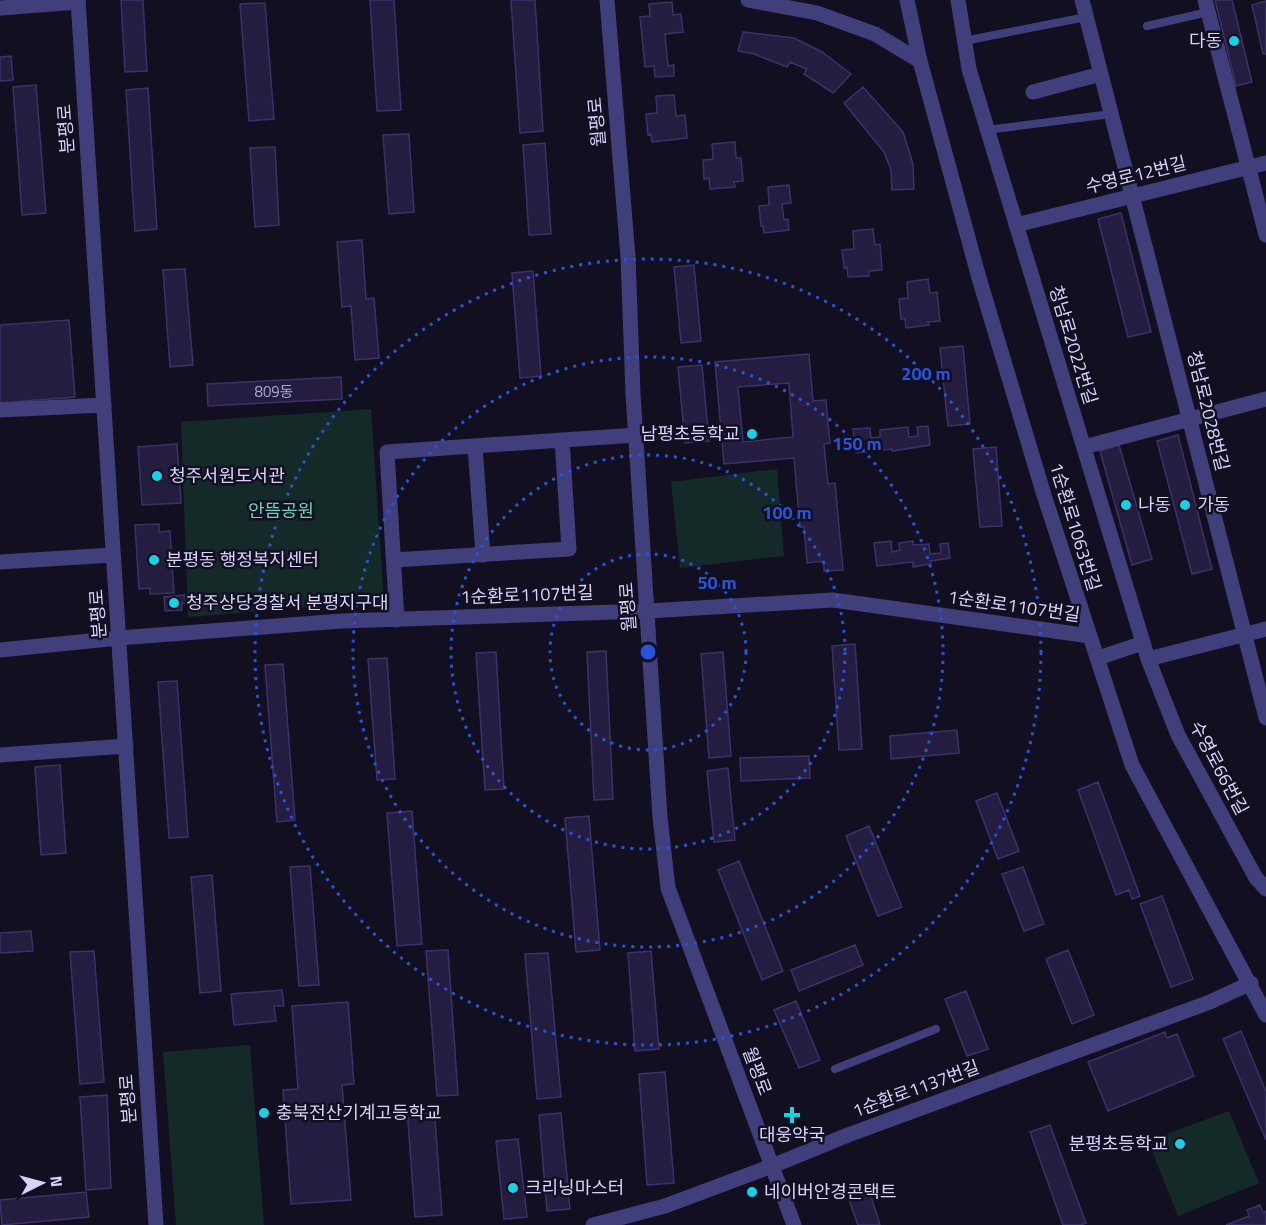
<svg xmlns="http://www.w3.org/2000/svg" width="1266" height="1225" font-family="'Titillium Web','Noto Sans KR',sans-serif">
<rect width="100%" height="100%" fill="#120f21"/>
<path fill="#132a29" d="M371 409 384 601 188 617 181 422Z
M777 469 784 556 680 568 671 482Z
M250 1045 264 1225H176L163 1052Z
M1229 1111 1259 1183 1178 1216 1148 1141Z"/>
<path fill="#241d40" stroke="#3c316a" stroke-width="1.5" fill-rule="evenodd" d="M121 0H143L147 71 125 72Z
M370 0H394L401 110 377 111Z
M511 0H535L543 131 520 133Z
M1215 0H1232L1252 82 1236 86Z
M1266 1V54H1263L1252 5Z
M672 2 673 15 681 14 683 32 665 34 668 66 674 65V76L655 77 654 66 645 67 640 17 650 16 649 4Z
M265 3 274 119 249 121 240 4Z
M743 32 794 38 822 52 851 74 833 93 804 74 807 69 790 62 787 67 754 54 738 51Z
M11 56 13 80 0 81V57Z
M36 85 46 213 22 215 13 87Z
M863 87 903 132 913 164 914 189 892 190 891 170 884 152 844 103Z
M148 88 157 229 135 231 126 90Z
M674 95 676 116 685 115 687 138 652 142 651 134 648 135 646 114 657 113 656 96Z
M409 134 414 212 389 214 383 135Z
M735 142 736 158H741L743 181 734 182 735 187 710 189 709 178 704 179 703 160 713 159 712 144Z
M545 143 551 234 529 235 523 145Z
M275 147 279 225 255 227 250 148Z
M789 185 791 203 782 204 784 220 788 219 789 230 764 233 763 226H761L759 206 769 205 768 187Z
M1121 213 1151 332 1128 337 1098 219Z
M873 229 875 245 880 244 882 270 869 271V276L848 277 847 267 844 268 842 250 854 249 853 231Z
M362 240 366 299 374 298 379 358 355 360 351 306 342 307 337 242Z
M694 265 701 341 681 343 674 267Z
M185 269 193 365 170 367 163 270Z
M533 271 541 376 520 378 512 273Z
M928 279 930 293 937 292 940 321 928 322 929 325 906 328 905 319H901L899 299 908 298 907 282Z
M69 320 75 397 0 403V325Z
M963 346 970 424 948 426 940 348Z
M809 354 813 401 826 400 830 443 824 444 828 484 835 483 843 570 824 571V561L807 563 804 527H800L794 458 724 464 715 362ZM789 383 793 437 743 442 738 387Z
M702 365 709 441 685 443 678 367Z
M341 377 342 399 208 406 207 384Z
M928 426 930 445 892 451V449L856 453 853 429 870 428 871 438 880 437V430L908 427 909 437 918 436 917 427Z
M1178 435 1212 569 1192 574 1157 441Z
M177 444 181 503 142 505 138 447Z
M1119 445 1152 559 1132 565 1100 451Z
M996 447 1002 526 980 527 973 449Z
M159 524V532L170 531 174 593 150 594V588L139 589 135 525Z
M891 541 892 552 900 550 899 543 913 541V545L929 544 930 554 941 553 940 544 948 543 950 558 930 561 931 564 913 567V562L877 566 874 543Z
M185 595 186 603H182V610L165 611 164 597Z
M855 644 862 749 839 750 832 646Z
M606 651 613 799 594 800 587 652Z
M496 652 504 789 485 790 476 653Z
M723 652 731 756 709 758 701 654Z
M387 658 395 779 377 780 368 659Z
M283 664 295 820 277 822 265 665Z
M177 681 188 837 169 838 158 682Z
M957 730 959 753 891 759 890 736Z
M809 756 810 778 741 781 740 758Z
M60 765 66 853 41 855 35 767Z
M728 768 735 840 714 842 707 771Z
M1098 782 1140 896 1132 899 1129 890 1116 895 1078 790Z
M997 793 1019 851 998 859 976 801Z
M412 811 422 944 397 946 387 813Z
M589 816 600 950 576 952 565 818Z
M869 826 902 907 878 916 846 836Z
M739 861 783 971 762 980 718 870Z
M310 866 319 985 299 986 290 867Z
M1023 867 1044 924 1024 931 1002 874Z
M212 875 221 991 200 993 191 877Z
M1162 896 1193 979 1171 987 1140 904Z
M31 931 33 951 0 953V933Z
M855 945 863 965 799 991 791 970Z
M448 950 458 1095 437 1096 426 951Z
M1068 950 1094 1015 1072 1024 1046 959Z
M94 951 104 1082 80 1084 70 952Z
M651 951 659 1049 635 1051 628 953Z
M548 953 561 1097 537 1099 525 954Z
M282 990 284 1006H274L276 1021 234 1025 231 994Z
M966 991 988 1049 967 1056 945 999Z
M796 1001 820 1060 799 1068 774 1010Z
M348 1002 354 1084 342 1085 351 1200 291 1204 283 1090 298 1089 292 1006Z
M1241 1031 1266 1092V1140L1223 1039Z
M1165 1032 1167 1038 1177 1034 1194 1076 1108 1111 1088 1062Z
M665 1072 674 1183 647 1185 639 1074Z
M107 1095 111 1188 86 1190 80 1097Z
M434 1106 442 1215 415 1217 407 1108Z
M561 1113 570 1209 547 1211 539 1115Z
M1050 1125 1086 1223 1081 1225H1063L1030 1132Z
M518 1139 527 1217 504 1219 496 1141Z
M86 1192 89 1217 2 1225 0 1200Z
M870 1193 880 1225H858L849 1200Z
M1260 1205 1263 1213 1266 1211V1225H1226L1249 1216 1247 1210Z"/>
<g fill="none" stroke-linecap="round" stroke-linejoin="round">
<path stroke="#403f7b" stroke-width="8" d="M1147 26 1208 12
M964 41 1086 17
M987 130 1111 114
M835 1069 936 1029"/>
<path stroke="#403f7b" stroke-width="15" d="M958 0 969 69 1148 659 1178 735 1256 878 1266 889
M1082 0 1266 718
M1205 0 1266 235
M0 8 78 2
M1033 92 1101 74
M1016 225 1266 163
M0 410 104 405
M475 446 483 555
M1084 447 1266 399
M394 560 569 549 562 440
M0 562 113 555
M397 620 387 452 636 435
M119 638 342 621 648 611 833 600 1090 636
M1098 658 1143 643
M1148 659 1266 629
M0 755 126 746"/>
<path stroke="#403f7b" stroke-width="15" d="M78 0 156 1225
M607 0 628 257 633 393 660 817 668 888 794 1225
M748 0 817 13 875 34 920 61 979 278 1044 495 1132 765 1266 1015
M907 0 920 61
M0 650 119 638
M593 1225 665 1206 772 1166 848 1135 1210 1002 1251 983"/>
</g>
<g fill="none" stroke="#2655da" stroke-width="3" stroke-dasharray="3 6">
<circle cx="648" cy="652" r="98"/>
<circle cx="648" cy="652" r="197"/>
<circle cx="648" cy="652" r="295"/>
<circle cx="648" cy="652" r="393"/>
</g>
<g fill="#15d2e5" stroke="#120f21" stroke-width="2">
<circle cx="1234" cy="41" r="6"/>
<circle cx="752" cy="434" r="6"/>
<circle cx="157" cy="476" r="6"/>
<circle cx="1126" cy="505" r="6"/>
<circle cx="1185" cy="505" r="6"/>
<circle cx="154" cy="560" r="6"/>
<circle cx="174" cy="603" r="6"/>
<circle cx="264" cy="1113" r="6"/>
<path d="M789 1106h6v6h6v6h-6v6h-6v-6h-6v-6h6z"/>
<circle cx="1180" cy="1144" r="6"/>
<circle cx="513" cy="1188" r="6"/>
<circle cx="752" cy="1192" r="6"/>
</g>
<g text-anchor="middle" stroke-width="5" stroke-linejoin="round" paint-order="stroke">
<g font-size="15" fill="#aaa6cc">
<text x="274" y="397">809동</text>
</g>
<g font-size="18" fill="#d7d3fb" stroke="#120f21" text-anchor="start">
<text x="1222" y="47" text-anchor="end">다동</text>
<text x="740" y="440" text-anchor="end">남평초등학교</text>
<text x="169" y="482">청주서원도서관</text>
<text x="1138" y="511">나동</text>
<text x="1197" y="511">가동</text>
<text x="166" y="566">분평동 행정복지센터</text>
<text x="186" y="609">청주상당경찰서 분평지구대</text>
<text x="276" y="1119">충북전산기계고등학교</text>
<text x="792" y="1141" text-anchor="middle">대웅약국</text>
<text x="1168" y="1150" text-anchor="end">분평초등학교</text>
<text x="525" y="1194">크리닝마스터</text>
<text x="764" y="1198">네이버안경콘택트</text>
</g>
<g font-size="18" fill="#d7d3fb" stroke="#120f21">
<text transform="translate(597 122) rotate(-95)" y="6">월평로</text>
<text transform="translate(66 129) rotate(-94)" y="6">분평로</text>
<text transform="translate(1136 175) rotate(-14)" y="6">수영로12번길</text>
<text transform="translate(1073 345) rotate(73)" y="6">청남로2022번길</text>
<text transform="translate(1208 411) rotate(76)" y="6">청남로2028번길</text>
<text transform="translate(1075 527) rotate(73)" y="6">1순환로1063번길</text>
<text transform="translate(527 595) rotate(-2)" y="6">1순환로1107번길</text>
<text transform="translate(1014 606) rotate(8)" y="6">1순환로1107번길</text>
<text transform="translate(628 607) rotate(-94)" y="6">월평로</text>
<text transform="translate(98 614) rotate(-94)" y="6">분평로</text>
<text transform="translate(1219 768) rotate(62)" y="6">수영로66번길</text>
<text transform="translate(757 1071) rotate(69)" y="6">월평로</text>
<text transform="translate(916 1089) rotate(-20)" y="6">1순환로1137번길</text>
<text transform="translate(128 1099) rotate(-94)" y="6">분평로</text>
</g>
<g font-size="18" fill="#66d4b7" stroke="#120f21">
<text x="281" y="517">안뜸공원</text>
</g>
</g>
<circle cx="648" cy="652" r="9" fill="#2655da" stroke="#120f21" stroke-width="3"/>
<g font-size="18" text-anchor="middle" font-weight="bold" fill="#2655da" stroke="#120f21" stroke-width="5" stroke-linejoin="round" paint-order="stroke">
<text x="926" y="380">200 m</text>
<text x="857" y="450">150 m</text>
<text x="787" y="519">100 m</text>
<text x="717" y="589">50 m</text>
</g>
<g transform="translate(42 1183) rotate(84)" stroke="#120f21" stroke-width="4.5" paint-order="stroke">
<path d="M0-4.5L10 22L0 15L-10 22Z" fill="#d7d3fb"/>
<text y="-9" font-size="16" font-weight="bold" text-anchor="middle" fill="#d7d3fb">N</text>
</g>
</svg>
